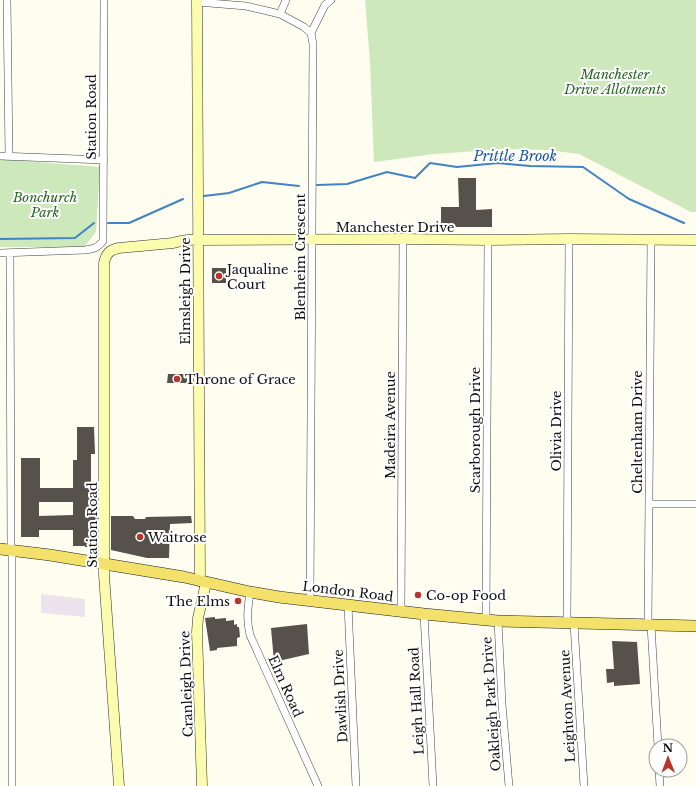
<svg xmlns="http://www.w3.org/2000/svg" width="696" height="786" font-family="'Libre Baskerville',serif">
<rect width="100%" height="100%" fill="#fefdf0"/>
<path fill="#ede3ed" d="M41 594 85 599V617L41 613Z"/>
<path fill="#cde8bb" d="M365 0H696V212H691L579 154 548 150 506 149 434 154 374 162 370 62Z
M0 159 100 167 96 232 84 247H0Z"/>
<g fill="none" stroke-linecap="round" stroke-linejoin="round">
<path stroke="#4083c8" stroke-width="2" d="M317 185 347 184 387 172 415 178 430 163 457 167 498 163 530 166 583 167 629 199 684 223
M204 196 229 193 262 182 299 186
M108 223H129L183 199
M0 239 75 238 94 223"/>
</g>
<path fill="#57514b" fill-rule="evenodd" d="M458 178H476V210L492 209V227H441V207H459Z
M212 268H226V283H212Z
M168 374H187V383H167Z
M77 427H94L95 454H91V495H98V546L97 547H85V546H73V530H39V537H21V458H40V488H73V460H77ZM39 502H73V515L39 516Z
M111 516H133L135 519H145L146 517 191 516 192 523 170 524 169 558H147L111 550Z
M215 617V619L226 618V621L234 620V625L237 624V627H239L240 637 237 638V646L217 648V650L210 651 205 618Z
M307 624 309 654 274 662 271 628Z
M612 641 637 642 640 684 614 686V682L607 683 606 669H614Z"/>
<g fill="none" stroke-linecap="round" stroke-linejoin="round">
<defs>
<path id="street" d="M7 0 9 156
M197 2 246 6 280 14 304 27 311 33 313 44 310 601
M280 14 286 0
M311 33 325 5 331 0
M0 156 104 160
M0 253 85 250C93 249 98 248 103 241L104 0
M10 253 11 551
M649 504H696
M250 592C248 607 246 620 250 635L318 786
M348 605 356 786
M401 611 403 239
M424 614 433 786
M486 621 488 240
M498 621 502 704 509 786
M567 623 569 239
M574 624 584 786
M648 625 651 240
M651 625 658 746
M659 770 660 786
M12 786V551"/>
<path id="secondary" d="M197 0 200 581
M119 786 104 575V263C106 254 109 250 119 248L173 243C182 240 189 239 198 240L403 239 488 240 569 239 696 240
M202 786 197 632 198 618 206 583"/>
<path id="primary" d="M0 549 50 555 184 577 250 592 279 597 424 614 498 621 696 626"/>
</defs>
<use href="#street" stroke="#414141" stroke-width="8"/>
<use href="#secondary" stroke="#303030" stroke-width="11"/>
<use href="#primary" stroke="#1f1f1f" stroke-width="12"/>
<use href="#street" stroke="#fff" stroke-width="7"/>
<use href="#secondary" stroke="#fcfcae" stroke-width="10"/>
<use href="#primary" stroke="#f3e16c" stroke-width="11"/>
</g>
<g fill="#ba342b" stroke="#fff" stroke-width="1.5">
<circle cx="219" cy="276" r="4"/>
<circle cx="177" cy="379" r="4"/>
<circle cx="140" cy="537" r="4"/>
<circle cx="418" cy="595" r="4"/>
<circle cx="238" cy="601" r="4"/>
</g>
<g text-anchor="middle" stroke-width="4" stroke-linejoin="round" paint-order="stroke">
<g font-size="13" font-style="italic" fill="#276421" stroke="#fff">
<text x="615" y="79">Manchester<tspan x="615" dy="15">Drive Allotments</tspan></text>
<text x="45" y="202">Bonchurch<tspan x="45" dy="15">Park</tspan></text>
</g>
<g font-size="13" fill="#0e0e0e" stroke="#fff">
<text transform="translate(91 117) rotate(-90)" y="5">Station Road</text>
<text x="395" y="232">Manchester Drive</text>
<text transform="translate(300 257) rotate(-90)" y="5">Blenheim Crescent</text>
<text transform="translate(185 291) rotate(-90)" y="5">Elmsleigh Drive</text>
<text transform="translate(390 425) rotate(-90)" y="5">Madeira Avenue</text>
<text transform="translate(475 430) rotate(-90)" y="5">Scarborough Drive</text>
<text transform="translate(556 431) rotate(-90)" y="5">Olivia Drive</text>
<text transform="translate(637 432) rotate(-90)" y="5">Cheltenham Drive</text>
<text transform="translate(92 525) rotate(-90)" y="5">Station Road</text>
<text transform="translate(348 591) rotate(7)" y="5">London Road</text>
<text transform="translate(186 684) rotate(-92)" y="5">Cranleigh Drive</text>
<text transform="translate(286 686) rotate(66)" y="5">Elm Road</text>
<text transform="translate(340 696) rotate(-93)" y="5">Dawlish Drive</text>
<text transform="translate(416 701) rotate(-93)" y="5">Leigh Hall Road</text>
<text transform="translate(491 704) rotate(-94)" y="5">Oakleigh Park Drive</text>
<text transform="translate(567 706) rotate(-93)" y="5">Leighton Avenue</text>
</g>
<g font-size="13" fill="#0e0e0e" stroke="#fff" text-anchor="start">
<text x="227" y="274">Jaqualine<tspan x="227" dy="15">Court</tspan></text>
<text x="185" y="384">Throne of Grace</text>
<text x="148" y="542">Waitrose</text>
<text x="426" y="600">Co-op Food</text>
<text x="230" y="606" text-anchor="end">The Elms</text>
</g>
<g font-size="14" font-style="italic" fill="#1c569c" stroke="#fff">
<text x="515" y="161">Prittle Brook</text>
</g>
</g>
<g transform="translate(668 758) rotate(359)"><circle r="19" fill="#ffffff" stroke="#9f9f9f"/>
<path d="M0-3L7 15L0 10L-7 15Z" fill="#ba342b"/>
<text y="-6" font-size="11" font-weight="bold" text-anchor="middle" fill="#0e0e0e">N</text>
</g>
</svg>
